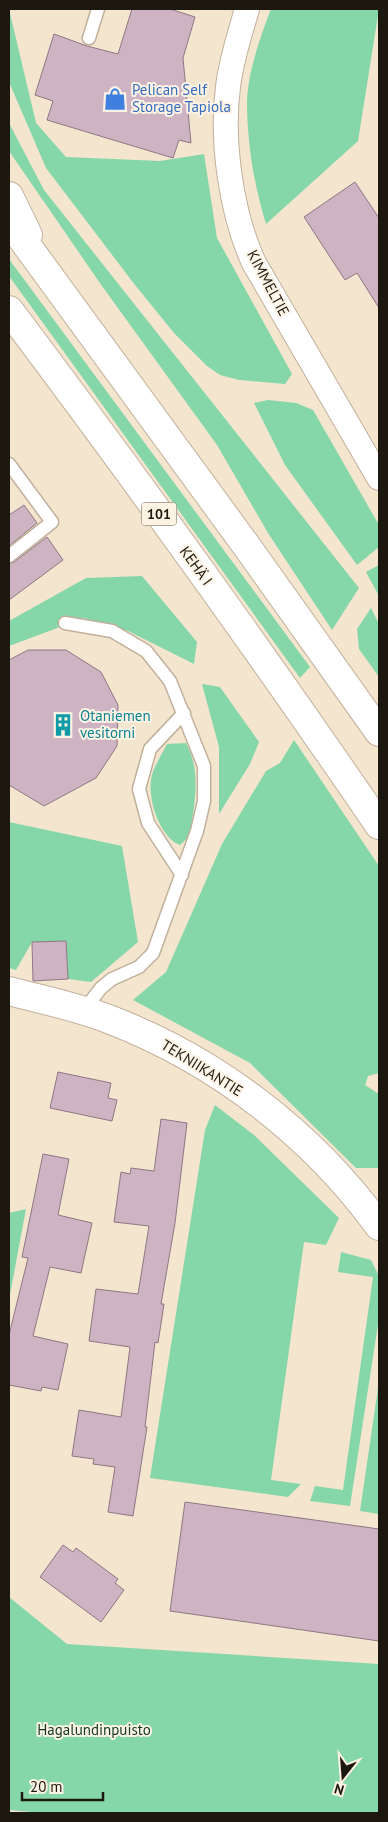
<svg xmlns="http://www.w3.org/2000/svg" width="388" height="1822" font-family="'PT Sans',sans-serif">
<rect width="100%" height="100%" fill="#f4e5ce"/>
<path fill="#85d7aa" d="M9 9 36 123 66 157 160 161 204 154 217 238 292 374 285 384 239 380 220 375 207 366 174 333 135 285 46 168 9 82Z
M271 9H379L358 141 266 224C254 185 247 143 247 102 248 71 260 38 271 9Z
M9 123 44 190 359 588 332 630 268 533 217 445 102 286 9 151Z
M9 259 310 667 300 678 9 276Z
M268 400 296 403 313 410 379 525V547L357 565 285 465 254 403Z
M379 565V596L366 572Z
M142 576 197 642 194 664 128 631 84 618 9 646V621L86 578Z
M371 608 379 624V677L359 649 357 629Z
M202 684 220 687 259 742 250 764 219 814V747Z
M294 740 379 866V1073L368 1076 365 1085 379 1094V1168H356L250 1063 133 1000 166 972 222 844 266 771 280 763Z
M186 743C202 772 194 804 190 836L180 845C160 837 148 801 151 780 152 769 162 754 167 744Z
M9 822 122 846 138 942 91 982 68 979 66 941 32 942 16 970 9 968Z
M215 1105 254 1135 339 1218 326 1245 304 1242 271 1480 301 1484 288 1497 150 1478 205 1130Z
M26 1209 9 1300V1213Z
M341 1252 371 1260 379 1276V1318L350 1506 310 1501 315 1486 343 1490 373 1277 338 1272Z
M379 1381V1514L360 1511Z
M9 1597 67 1644 379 1664V1813H43L9 1810Z"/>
<path fill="#ceb4c3" stroke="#8e7784" d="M132 9H170L195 17 183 58 191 143 179 140 173 158 47 120 53 101 35 95 54 34 87 46 118 54Z
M355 182 379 218V308L357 273 345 280 304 217Z
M24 505 37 523 9 546V515Z
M47 537 63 560 9 600V564L14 562Z
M28 650H66L101 672 118 705 117 746 96 778 44 806 9 785V660Z
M66 941 68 979 33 981 32 942Z
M58 1072 111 1083 108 1098 117 1100 112 1121 50 1108Z
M161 1119 187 1123 175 1223 161 1304H164L158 1343 155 1342 145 1427H147L133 1516 108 1512 115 1467 93 1464 94 1459 72 1456 79 1410 121 1417 130 1347 89 1341 96 1289 138 1294 149 1226 114 1222 121 1172 130 1174 131 1168 154 1171Z
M43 1154 69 1159 58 1215 92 1223 81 1273 50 1267 33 1336 68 1344 58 1390 42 1387 41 1391 9 1385V1335L28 1258 22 1257Z
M185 1502 379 1529V1641L170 1611Z
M63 1545 73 1552 76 1548 118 1579 115 1583 124 1590 101 1622 40 1577Z"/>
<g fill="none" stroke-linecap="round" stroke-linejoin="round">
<defs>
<path id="lane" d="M89 38 98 9
M9 464 52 522 9 556
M65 623 112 631 146 651 170 681 204 766V801L197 831 153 953 139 967 112 979 101 988 84 1010
M182 875 148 823 139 789 150 749 184 713"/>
<path id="street" d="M247 9C240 34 231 60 228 87 221 141 231 213 254 263L379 478"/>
<path id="secondary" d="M9 991C43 1000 79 1007 111 1020 217 1061 312 1134 379 1226"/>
<path id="highway" d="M9 196 28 235
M9 221 248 548 379 732
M9 310C136 479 260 651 379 825"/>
</defs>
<use href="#lane" stroke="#c0b19c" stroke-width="15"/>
<use href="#street" stroke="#c0b19c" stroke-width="26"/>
<use href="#secondary" stroke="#c0b19c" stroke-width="30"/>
<use href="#highway" stroke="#c0b19c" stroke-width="30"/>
<use href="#lane" stroke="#fff" stroke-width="12"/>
<use href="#street" stroke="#fff" stroke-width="24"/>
<use href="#secondary" stroke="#fff" stroke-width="28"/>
<use href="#highway" stroke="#fff" stroke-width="28"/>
</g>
<defs>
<symbol id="shop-bare" viewBox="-9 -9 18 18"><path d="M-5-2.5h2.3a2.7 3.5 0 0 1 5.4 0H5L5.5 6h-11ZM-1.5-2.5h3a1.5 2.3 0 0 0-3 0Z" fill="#3f7fe0" stroke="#fcf3e5" stroke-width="2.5" paint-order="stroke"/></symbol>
<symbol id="building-bare" viewBox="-9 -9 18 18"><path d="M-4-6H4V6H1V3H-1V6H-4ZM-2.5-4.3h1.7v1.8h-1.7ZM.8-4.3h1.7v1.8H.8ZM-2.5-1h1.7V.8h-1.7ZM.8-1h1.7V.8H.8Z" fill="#0f9aa8" stroke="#fcf3e5" stroke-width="2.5" paint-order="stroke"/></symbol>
</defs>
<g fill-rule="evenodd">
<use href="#shop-bare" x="99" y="83" width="32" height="32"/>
<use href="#building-bare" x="47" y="709" width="32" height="32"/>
</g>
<g text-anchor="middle" stroke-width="4" stroke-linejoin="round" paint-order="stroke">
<rect fill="#fcf3e5" stroke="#605a4f" stroke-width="1" x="141.5" y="502.5" width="35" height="23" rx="4"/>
<g font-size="14" font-weight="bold" fill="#1d180f">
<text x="159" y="519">101</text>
</g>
<g font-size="15" fill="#366cbe" stroke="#fcf3e5" text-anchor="start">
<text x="132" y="95">Pelican Self<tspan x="132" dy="17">Storage Tapiola</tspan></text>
</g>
<g font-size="15" fill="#1d180f" stroke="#fcf3e5">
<text transform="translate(268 283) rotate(62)" y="5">KIMMELTIE</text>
<text transform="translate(196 566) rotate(54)" y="5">KEHÄ I</text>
<text transform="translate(202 1068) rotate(32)" y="5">TEKNIIKANTIE</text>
</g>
<g font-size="15" fill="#0d838f" stroke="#fcf3e5" text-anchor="start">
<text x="80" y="721">Otaniemen<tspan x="80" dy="17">vesitorni</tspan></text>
</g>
<g font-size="15" fill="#103825" stroke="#fcf3e5">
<text x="94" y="1735">Hagalundinpuisto</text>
</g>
</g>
<rect width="388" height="1822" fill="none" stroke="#1d180f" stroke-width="20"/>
<g transform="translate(343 1777) rotate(197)" stroke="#fcf3e5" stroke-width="4" paint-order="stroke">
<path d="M0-4L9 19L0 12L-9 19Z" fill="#1d180f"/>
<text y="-8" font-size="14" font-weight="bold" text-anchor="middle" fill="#1d180f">N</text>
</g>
<path d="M22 1792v8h81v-8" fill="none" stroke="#1d180f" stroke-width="2.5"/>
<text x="30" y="1792" font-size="15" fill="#1d180f" stroke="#fcf3e5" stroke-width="4" paint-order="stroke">20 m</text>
</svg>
